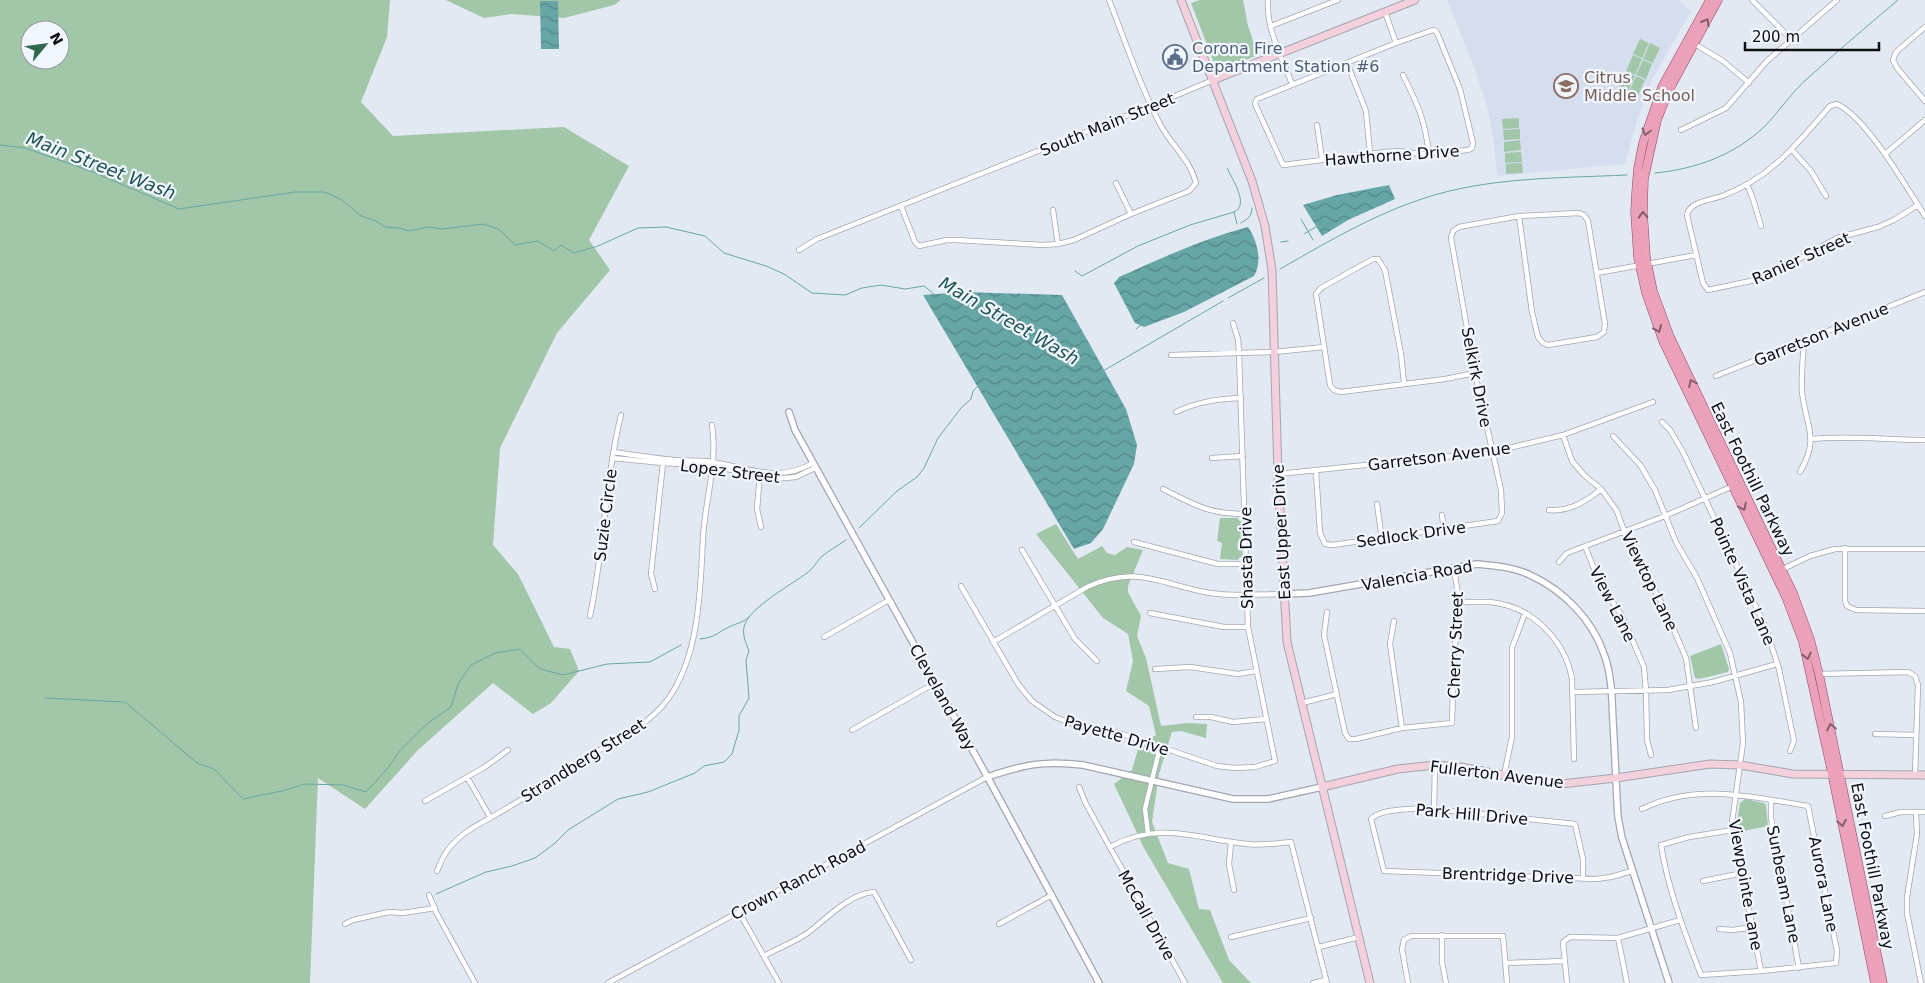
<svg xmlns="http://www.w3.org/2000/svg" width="1925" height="983" font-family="'DejaVu Sans',sans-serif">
<defs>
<pattern id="water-waves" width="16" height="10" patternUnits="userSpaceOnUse" patternTransform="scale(1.25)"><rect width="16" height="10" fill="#67a6a6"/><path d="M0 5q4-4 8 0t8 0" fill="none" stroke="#538686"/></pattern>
</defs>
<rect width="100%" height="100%" fill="#e3e9f3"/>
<path fill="#d5deef" d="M1447 0H1679L1691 11 1651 82 1637 121 1625 164 1497 176 1493 138 1487 106 1477 75Z"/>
<path fill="#a1c7a8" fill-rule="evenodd" d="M0 0H390L387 37 361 102 393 136 564 127 629 166 589 240 610 270 557 333 500 448 493 545 518 574 554 647 570 649 579 671 551 703 533 714 493 683 418 750 365 809 318 778 310 983H0ZM30 30H60V60H30Z
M446 0H621L614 5 564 18 512 14 484 18Z
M1200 0H1243L1248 26 1258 55 1220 70 1216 68 1191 3Z
M1640 39 1649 43 1642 58 1633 54Z
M1650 43 1660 48 1653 63 1643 59Z
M1633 55 1642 59 1635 75 1626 71Z
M1643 60 1652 64 1646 79 1636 75Z
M1625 72 1635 76 1628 91 1619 87Z
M1636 76 1645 80 1638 96 1629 92Z
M1519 118V128L1503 129 1502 119Z
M1520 129V139L1504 140 1503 130Z
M1520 140 1521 150 1504 152V142Z
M1521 152 1522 162 1505 163V153Z
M1522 163 1523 173 1506 174V164Z
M1220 518H1237L1241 522 1242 556 1237 560 1220 559 1222 543 1217 541Z
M1056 524 1078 559 1102 546 1107 553 1115 555 1127 547 1143 550 1128 586V592L1141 616 1137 636 1146 658 1161 726 1187 723 1207 724 1206 738 1181 731 1172 732 1159 774 1152 822 1168 863 1189 869 1199 909 1210 910 1229 960 1251 983H1223L1144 848 1114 784 1132 770 1139 746 1156 735 1149 706 1126 691 1133 661 1128 634 1103 618 1036 534Z
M1721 644 1729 669 1728 672 1699 679 1695 678 1690 656Z
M1745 799 1764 803 1766 805 1768 826 1738 832 1737 822 1740 803Z"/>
<path fill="url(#water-waves)" d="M540 1H558L559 49H541Z
M1389 185 1395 199 1348 220 1322 236 1303 205 1337 195Z
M1248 227C1257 240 1263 261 1254 276L1184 312 1144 327 1135 323 1114 283 1119 277C1162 258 1203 239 1248 227Z
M963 292 1062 295 1126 409 1137 445 1134 464 1103 529 1091 543 1074 549 923 295Z"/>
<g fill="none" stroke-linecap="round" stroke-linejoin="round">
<path stroke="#67a6a6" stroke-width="1" d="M0 145 25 148 93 172 179 209 295 192H325L342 200 361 216 376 221 385 227 399 228 409 231 428 227 442 229 484 224 500 230 515 245 538 241 554 251 561 245 574 253 598 246 638 228 666 227 705 236 724 253 766 266 784 274 812 293 845 295 862 288 881 285 905 289 924 286 934 294
M1227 168C1232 179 1250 205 1234 212L1237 224
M1655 173C1696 169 1735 155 1765 126 1780 110 1792 92 1809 77 1838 51 1868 25 1898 0
M1301 219 1313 240
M1241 223C1248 219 1252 216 1252 208
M1304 234 1316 227
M1281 242 1288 241
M1280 269C1331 240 1381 210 1438 194 1499 177 1565 178 1627 175
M1075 271 1082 276 1138 246 1190 225 1234 212
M1228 298 1264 278
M1136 329 1141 325
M1103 371 1223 301
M859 528 897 491 917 477 924 468 938 438 961 408 971 399 973 391 978 386
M700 639C717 637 716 633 729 627 738 623 744 622 750 616
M45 698 125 702 197 763 214 769 243 799 286 790 304 784 343 785 366 792 388 768 399 752 428 723 451 707 458 684 471 665 495 653 520 649 540 669 563 675 607 664 650 662 681 645
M436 894 486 872 512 866 535 858 554 844 568 830 618 799 648 792 695 773 704 766 724 762 732 754 739 730V716L749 698 746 660 749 651C746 643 741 633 745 624 751 607 792 584 807 573 813 569 816 563 820 558 828 551 837 546 846 540"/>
<defs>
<path id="minor" d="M1268 0C1266 29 1282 58 1292 84
M1752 0 1791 39
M1385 12 1396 43
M1271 26 1338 0
M1925 27 1896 52 1893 60 1897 68 1925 101
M1433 30 1436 31 1438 35 1460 89 1473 143 1472 148 1468 150 1420 154 1399 151 1385 152 1283 165 1255 104 1257 99 1396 43Z
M1693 43 1723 61 1749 83
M1347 63 1366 111 1370 153
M1403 75C1418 105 1425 120 1429 154
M1317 125 1322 159
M1681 130 1726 108 1767 61 1837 0
M1792 150 1811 171 1826 196
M1885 154 1925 120
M1116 183 1131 214
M1747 184 1753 199 1761 226
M1918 205 1894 220 1878 227 1837 238 1773 273 1760 279 1708 290 1703 283 1687 215C1690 201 1711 200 1722 196 1771 178 1797 144 1830 106L1837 104C1868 119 1906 187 1925 216
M901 206 915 242 919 246 947 240H956L1042 245 1058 244 1074 240 1131 214 1189 191 1196 183C1190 159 1171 145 1160 124 1140 87 1125 40 1109 0
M1053 210 1058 244
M799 250 817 239 1151 106 1213 80
M1597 273 1696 255
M1171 355 1274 352 1324 347
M1716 376 1925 292
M1404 383 1401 354 1385 270 1378 259H1373L1321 288 1316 294 1330 385 1334 390 1341 392 1445 379 1475 373
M1176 412C1197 402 1217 399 1241 398
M1662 422 1670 430 1683 452 1766 628 1779 669 1794 741 1790 751
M1563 435 1572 461 1584 475 1601 489 1617 511 1630 548 1664 607 1686 658 1696 728
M1613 436 1641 466 1655 490 1676 542 1697 578 1730 653 1741 702 1743 743 1732 822 1761 971
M1811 439C1850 435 1887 440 1925 440
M613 452C633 455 654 458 674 460 684 461 694 460 705 461 744 465 774 485 813 463
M612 458 663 463 713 466 774 479 796 477 815 468
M1212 458 1243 456
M1316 471 1320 533 1325 544 1333 545 1498 521 1502 513 1501 490 1475 373 1451 238 1453 231 1459 227 1519 216 1579 213 1584 215 1588 221 1605 324 1604 332 1597 337 1548 345 1543 343 1538 337 1532 312 1519 216
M1800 472C1820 438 1806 427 1802 392 1801 375 1803 358 1804 341
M760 474 757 509 761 527
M1278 474 1492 452 1563 435 1653 402
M1163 489C1195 505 1208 514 1246 514
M1377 504 1382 539
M1549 510C1569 512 1586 502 1601 489
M1442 515 1444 530
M1134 542 1218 564H1247
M1585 546 1599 581 1622 616 1644 667 1646 691 1647 740 1651 755
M1845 548V601L1847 606 1856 610 1925 611
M1022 550 1075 639 1097 661
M1559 562 1567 553 1665 516 1733 486
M1781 570 1810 556 1835 549H1925
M961 586 1018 684 1032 701 1055 717 1075 725 1119 733 1217 766 1235 768 1255 767 1275 761 1248 627 1239 353 1238 339 1233 323
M655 589 651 574 663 463
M1459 602C1469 602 1480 602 1490 602 1532 606 1565 640 1572 679L1574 759
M1327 612 1324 635 1345 733 1349 739H1356L1402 728 1452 723 1454 656 1459 602 1454 568
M1150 613 1224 627H1248
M590 616C604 550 605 481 621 415
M1394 621 1390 644 1402 728
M824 637 889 600
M993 642 1087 587C1137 564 1162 585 1210 593 1235 597 1259 594 1284 594
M1155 669 1190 667 1238 674 1256 671
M1819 674 1908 672 1915 676 1918 685 1915 775
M1573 692 1668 690 1713 682 1777 664
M1302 703 1337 694
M1196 717H1211L1233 722 1266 719
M852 730 935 683
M1875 734 1916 735
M1504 775 1512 737V648L1525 613
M467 777 490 817
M1079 787 1086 804 1185 983
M1771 800V818L1799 968
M425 801 485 767 508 750
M1434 809 1435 765
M1642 809C1695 782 1753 797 1808 806L1837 951 1836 963 1761 971 1701 975C1685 933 1668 890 1661 845L1689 837 1733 830
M1916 812 1917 834 1907 897V913L1921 983
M1885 816 1901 812H1925
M1148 833 1145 809 1160 747
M1231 842 1229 864 1234 890
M1110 847C1160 820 1197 839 1248 844 1262 846 1277 843 1291 842L1327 983
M437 871C440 865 442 859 445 854 460 830 487 821 509 807 533 793 555 776 579 762 609 743 646 729 668 699 700 654 700 591 703 538 705 500 718 463 712 425
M1583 878V859L1575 824 1424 808C1411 809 1380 809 1371 819L1384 871 1596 879 1611 877 1632 871
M1703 881 1743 873
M429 895 436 912 475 983
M739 912 779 983
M345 924 353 920 389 912 403 913 435 908
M999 924 1052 895
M1719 929 1733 930 1753 927
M1442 935V962L1446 983
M1231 937 1311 918
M1618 938 1627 983
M1319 947 1359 937
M764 956C778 948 795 942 809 932 827 918 851 893 874 892L911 960
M1507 963 1564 961
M608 983 987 777
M1313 983 1326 980
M1408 983 1402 949 1404 940 1411 936H1503L1507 983
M1567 983 1563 942 1570 937 1618 938 1680 920"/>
<path id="tertiary" d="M789 412 795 430 993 787 1099 983
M1284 594 1309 593 1477 564C1495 566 1514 567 1530 575 1563 590 1592 619 1604 654 1612 675 1612 700 1613 722 1615 754 1616 786 1618 817L1622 838 1669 983
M987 777C1024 765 1043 760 1083 765L1233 799H1268L1322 787"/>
<path id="secondary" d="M1181 0 1252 181 1265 226 1272 270 1278 474 1287 642 1370 983
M1213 80 1415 0
M1322 787 1398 769 1435 765 1461 767 1540 782 1561 784 1616 778 1710 764 1740 765 1793 774 1925 775"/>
<path id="primary" d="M1710 0 1662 87 1643 143 1638 168 1636 193 1635 212 1638 258 1646 293 1663 341 1786 597 1803 642 1830 764 1875 983
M1718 0 1669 90 1657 120 1644 179 1643 212 1646 257 1653 291 1670 337 1793 593 1810 639 1819 674 1883 983"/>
</defs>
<use href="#minor" stroke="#a1a6b0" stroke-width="6"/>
<use href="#tertiary" stroke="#a1a6b0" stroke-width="8"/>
<use href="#secondary" stroke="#a1a6b0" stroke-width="9"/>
<use href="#primary" stroke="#934560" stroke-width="9"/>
<use href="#minor" stroke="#fff" stroke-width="4.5"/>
<use href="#tertiary" stroke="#fff" stroke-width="5.5"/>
<use href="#secondary" stroke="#f4d0dc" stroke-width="7"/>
<use href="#primary" stroke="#eaa1b9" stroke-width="8"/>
</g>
<defs><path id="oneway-chevron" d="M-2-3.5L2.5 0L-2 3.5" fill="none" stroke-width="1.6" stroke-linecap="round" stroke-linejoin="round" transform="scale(1.25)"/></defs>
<g stroke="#865e6d">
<use href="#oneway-chevron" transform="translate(1706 22) rotate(-60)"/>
<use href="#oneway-chevron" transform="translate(1646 132) rotate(106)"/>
<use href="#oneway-chevron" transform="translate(1643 215) rotate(-91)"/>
<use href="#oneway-chevron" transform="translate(1658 329) rotate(68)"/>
<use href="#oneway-chevron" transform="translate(1692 383) rotate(-116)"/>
<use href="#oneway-chevron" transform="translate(1743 507) rotate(64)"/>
<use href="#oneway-chevron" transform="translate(1807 656) rotate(76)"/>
<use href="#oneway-chevron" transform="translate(1831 727) rotate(-102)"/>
<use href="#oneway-chevron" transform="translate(1842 823) rotate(79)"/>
</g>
<defs>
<symbol id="civic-ring" viewBox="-11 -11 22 22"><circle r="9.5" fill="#f1f6ff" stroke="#5c6f8a" stroke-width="1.5"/><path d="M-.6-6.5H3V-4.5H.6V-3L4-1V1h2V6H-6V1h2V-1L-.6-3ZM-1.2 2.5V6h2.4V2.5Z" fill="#5c6f8a"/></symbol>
<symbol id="school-ring" viewBox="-11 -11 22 22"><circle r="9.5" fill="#f1f6ff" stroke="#8d6e63" stroke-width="1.5"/><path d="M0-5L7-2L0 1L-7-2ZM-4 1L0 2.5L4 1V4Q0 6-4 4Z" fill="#8d6e63"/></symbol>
</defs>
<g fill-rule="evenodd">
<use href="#civic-ring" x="1161" y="43" width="28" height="28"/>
<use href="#school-ring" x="1552" y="72" width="28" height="28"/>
</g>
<g text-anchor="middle" stroke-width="4.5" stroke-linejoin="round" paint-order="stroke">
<g font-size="16" fill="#4e5e75" stroke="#f1f6ff" text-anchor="start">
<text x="1192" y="54">Corona Fire<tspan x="1192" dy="18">Department Station #6</tspan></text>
</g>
<g font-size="16" fill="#785e54" stroke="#f1f6ff" text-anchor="start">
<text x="1584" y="83">Citrus<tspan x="1584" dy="18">Middle School</tspan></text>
</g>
<g font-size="16" fill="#0b0d11" stroke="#f1f6ff">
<text transform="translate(1107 124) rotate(-22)" y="6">South Main Street</text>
<text transform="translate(1392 155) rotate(-4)" y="6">Hawthorne Drive</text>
<text transform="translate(1801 258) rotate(-24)" y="6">Ranier Street</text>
<text transform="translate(1821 334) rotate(-22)" y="6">Garretson Avenue</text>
<text transform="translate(1477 377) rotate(79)" y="6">Selkirk Drive</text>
<text transform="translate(1439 456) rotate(-7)" y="6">Garretson Avenue</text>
<text transform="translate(730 471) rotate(7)" y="6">Lopez Street</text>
<text transform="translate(1753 479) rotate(64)" y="6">East Foothill Parkway</text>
<text transform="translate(605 515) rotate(-83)" y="6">Suzie Circle</text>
<text transform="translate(1281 532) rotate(-93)" y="6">East Upper Drive</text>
<text transform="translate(1411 534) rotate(-8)" y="6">Sedlock Drive</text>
<text transform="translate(1246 558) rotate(-91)" y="6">Shasta Drive</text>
<text transform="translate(1417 575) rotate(-10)" y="6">Valencia Road</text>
<text transform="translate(1650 581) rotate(64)" y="6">Viewtop Lane</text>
<text transform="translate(1743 581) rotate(66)" y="6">Pointe Vista Lane</text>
<text transform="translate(1613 604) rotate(63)" y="6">View Lane</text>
<text transform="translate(1455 645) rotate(-88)" y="6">Cherry Street</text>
<text transform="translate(943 697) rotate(61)" y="6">Cleveland Way</text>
<text transform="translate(1117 735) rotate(16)" y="6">Payette Drive</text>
<text transform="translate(583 760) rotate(-32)" y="6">Strandberg Street</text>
<text transform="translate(1497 774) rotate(7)" y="6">Fullerton Avenue</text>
<text transform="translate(1472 814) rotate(5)" y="6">Park Hill Drive</text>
<text transform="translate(1873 866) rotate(79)" y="6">East Foothill Parkway</text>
<text transform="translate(1508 875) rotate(2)" y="6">Brentridge Drive</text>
<text transform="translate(798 880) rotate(-28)" y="6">Crown Ranch Road</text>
<text transform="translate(1784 884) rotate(79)" y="6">Sunbeam Lane</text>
<text transform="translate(1824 884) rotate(79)" y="6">Aurora Lane</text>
<text transform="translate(1746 885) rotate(80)" y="6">Viewpointe Lane</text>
<text transform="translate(1147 915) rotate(61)" y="6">McCall Drive</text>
</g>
<g font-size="18" font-style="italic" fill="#1c5353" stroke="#f1f6ff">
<text transform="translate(101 166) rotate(21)" y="6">Main Street Wash</text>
<text transform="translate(1009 321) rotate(30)" y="6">Main Street Wash</text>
</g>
</g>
<g transform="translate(45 45) rotate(61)"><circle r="24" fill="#f1f6ff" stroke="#9599a0"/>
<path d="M0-4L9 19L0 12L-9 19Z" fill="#30684f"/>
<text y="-8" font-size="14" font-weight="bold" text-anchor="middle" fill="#0b0d11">N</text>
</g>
<path d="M1745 42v8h134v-8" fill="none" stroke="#0b0d11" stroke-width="2.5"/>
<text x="1752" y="42" font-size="15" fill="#0b0d11" stroke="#f1f6ff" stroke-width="4" paint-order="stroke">200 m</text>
</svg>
